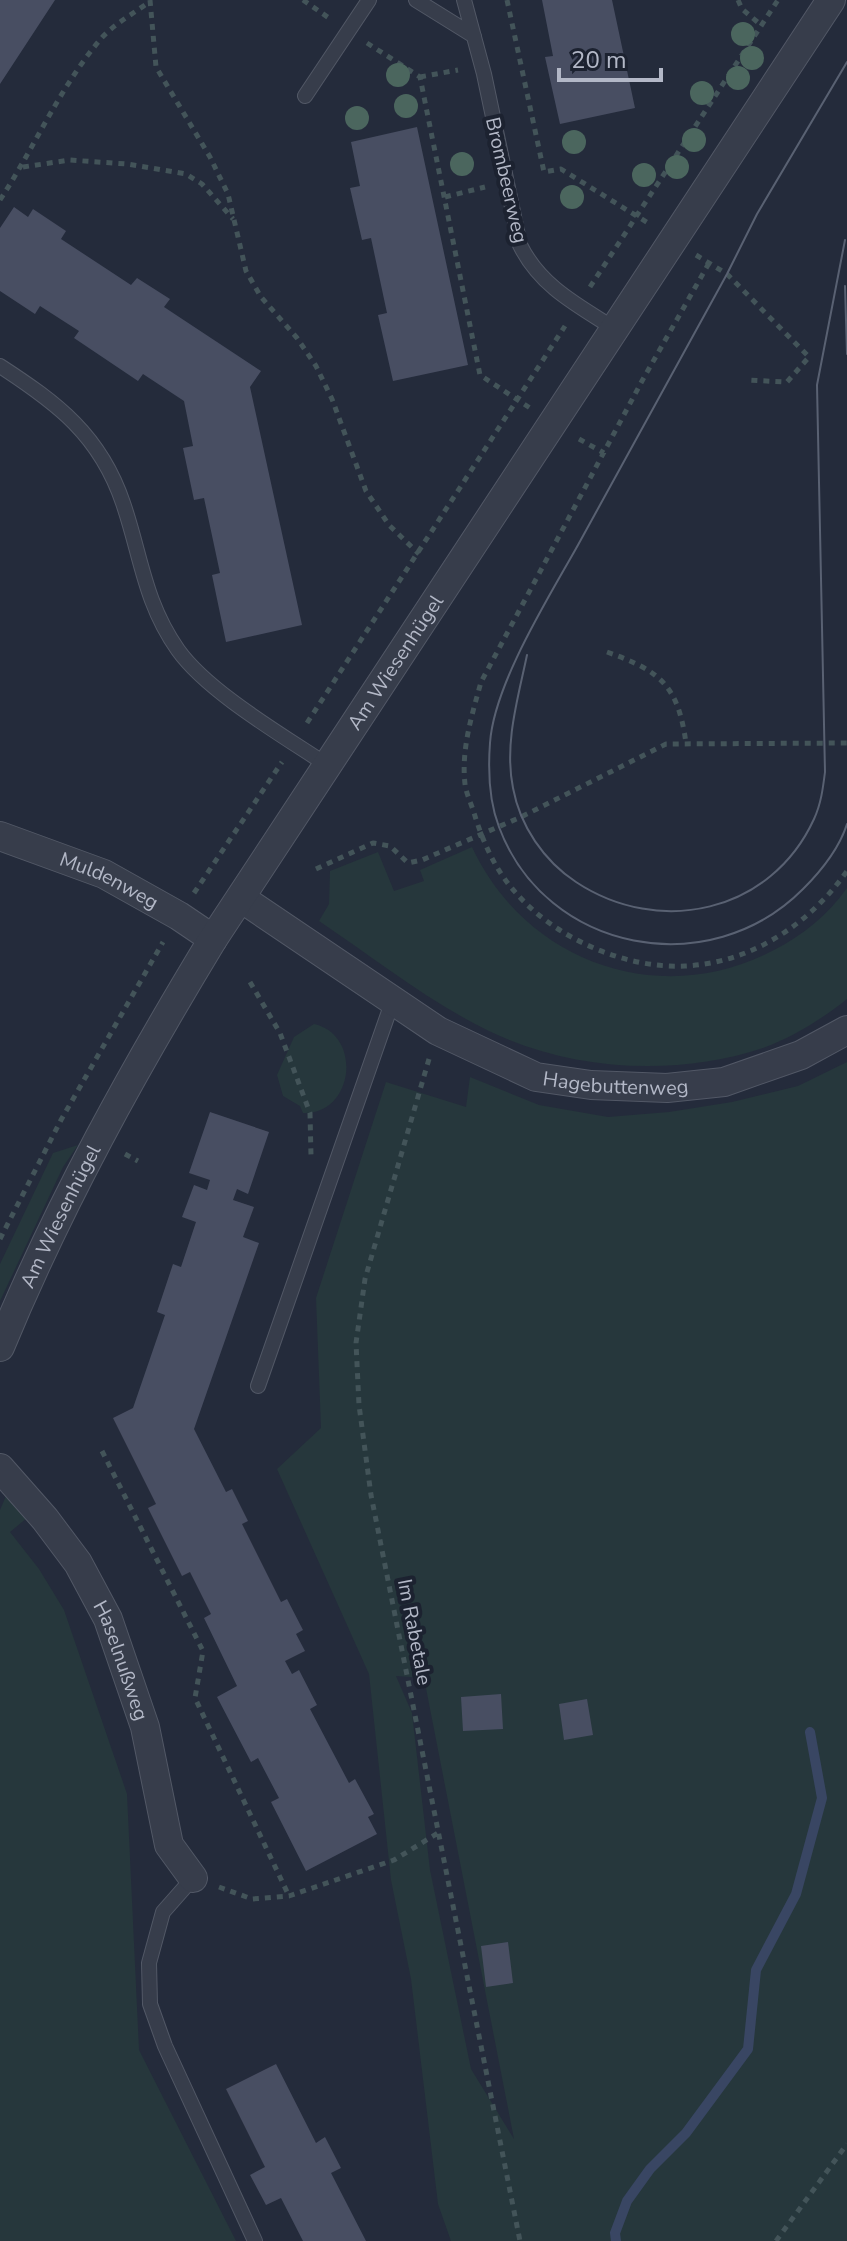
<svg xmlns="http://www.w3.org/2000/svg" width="847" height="2241" font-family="'Nunito Sans',sans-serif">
<rect width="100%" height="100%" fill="#242b3b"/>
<path fill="#26373c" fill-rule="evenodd" d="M472 847C526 963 661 1010 774 950 803 935 828 915 847 888V999C822 1019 793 1037 763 1048 676 1077 571 1071 489 1031 429 1002 374 958 319 921L329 904 330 871 378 852 394 891 424 881 420 870Z
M314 1024C363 1035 354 1115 303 1113L300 1106 283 1096 277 1075 294 1037Z
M847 1062V2241H451L438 2204 411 1979 391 1880 369 1674 277 1469 321 1428 316 1298 386 1082 466 1107 470 1077 539 1105 608 1117 669 1112 732 1102 798 1086ZM396 1676 424 1678 514 2139 471 2069 430 1870 412 1713Z
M78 1145 63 1167 0 1301V1264L53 1153Z
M6 1496 28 1517 10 1532 39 1569 64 1610 127 1794 139 2050 236 2241H0V1510Z"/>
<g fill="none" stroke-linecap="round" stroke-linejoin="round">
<path stroke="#394663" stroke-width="10" d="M616 2241 615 2233 627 2201 650 2169 686 2133 748 2049 756 1970 796 1894 822 1798 810 1732"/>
</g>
<path fill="#484e62" d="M0 0H55L0 84Z
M542 0H612L635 108 560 124 545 57 553 56Z
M417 127 468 365 393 381 378 315 387 313 371 238 362 240 350 188 360 186 351 142Z
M14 207 28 217 33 209 66 231 61 239 131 285 137 278 170 299 164 307 261 371 250 387 302 625 226 642 212 575 220 573 204 498 194 500 183 448 193 446 184 401 143 374 138 381 74 338 79 331 40 306 35 314 0 291V228Z
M210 1112 269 1132 248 1194 237 1189 233 1200 254 1207 243 1237 259 1243 194 1429 226 1492 232 1489 248 1521 242 1524 281 1602 287 1599 303 1630 296 1634 305 1651 285 1661 292 1674 299 1670 317 1705 310 1709 349 1783 355 1779 374 1814 368 1817 377 1834 306 1871 271 1802 279 1798 258 1758 251 1762 217 1697 237 1686 204 1618 211 1614 190 1572 182 1576 148 1508 156 1504 113 1418 133 1408 165 1315 157 1312 173 1264 181 1267 196 1222 182 1217 194 1185 207 1190 210 1180 189 1173Z
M501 1694 503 1729 463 1731 461 1697Z
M587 1699 593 1735 564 1740 559 1704Z
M508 1942 513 1983 486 1987 481 1946Z
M276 2064 316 2143 325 2137 341 2168 331 2173 366 2241H303L281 2198 266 2205 250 2175 265 2167 226 2089Z"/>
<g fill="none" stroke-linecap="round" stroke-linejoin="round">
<defs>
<path id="lane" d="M416 0 474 36
M464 0 484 74 520 245C540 286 577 305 615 329
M305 96 369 0
M0 366C57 403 100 435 123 503 141 555 144 602 178 650 208 692 282 735 327 765
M258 1386 393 1000
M193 1878 163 1912 149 1963 150 2004 165 2046 255 2241"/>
<g id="street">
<path id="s1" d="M0 836 104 874 179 916 213 939"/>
<path id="s2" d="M241 898 438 1031 536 1077 591 1085 667 1088 724 1082 801 1055 847 1030"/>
<path id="s3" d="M0 1347C59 1204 133 1071 213 939L831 0"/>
<path id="s4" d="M0 1468 45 1519 78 1563 108 1619 145 1727 169 1845 193 1878"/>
</g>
</defs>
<use href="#lane" stroke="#525866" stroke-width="16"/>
<use href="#street" stroke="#525866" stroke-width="30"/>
<path stroke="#435459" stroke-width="5" stroke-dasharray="6 6" stroke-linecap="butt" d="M150 0 156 67 210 157 228 194 246 271 261 297 297 338 316 366 332 399 366 491 389 525 419 554
M303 0 329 18
M507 0 544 172 561 169 648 223
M738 0 742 9 761 25
M367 43 420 77 480 375 530 408
M420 77 458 70
M23 167 70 160 127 164 186 174 202 184 233 219
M445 197 485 187
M0 200C34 148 59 89 99 41 112 25 133 14 149 2
M696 255 727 274 809 357 787 382 746 380
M709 263 642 381 481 682C472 715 461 749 465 784 466 793 471 803 474 813 483 842 495 870 516 893 555 938 625 969 685 966 751 963 810 924 847 871
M590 287 778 0
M579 439 604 453
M607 652C661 671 678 686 686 743
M307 723 565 326
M316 869 373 843 390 846 408 863 422 860 521 817 666 744 847 743
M194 893 282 762
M250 982 280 1033 310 1113 311 1156
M429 1059 365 1279 356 1343 359 1405 371 1495 520 2241
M125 1154 138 1161
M0 1239 61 1120 163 942
M102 1451 203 1651 195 1698 289 1896
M219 1887 252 1899 289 1896 394 1860 438 1833
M776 2241 847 2144"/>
<use href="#lane" stroke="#373d4b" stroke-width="14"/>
<use href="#street" stroke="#373d4b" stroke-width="28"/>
<path stroke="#596172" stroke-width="2" d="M847 62 757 214 727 274C677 364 628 455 578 545 549 597 494 684 490 743 488 770 489 801 499 827 546 953 710 983 803 889 821 871 839 849 847 824
M845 286 847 354
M527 655C518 698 504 744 513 788 520 826 544 861 576 882 659 937 771 913 814 819 821 804 823 788 825 772L817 385 845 240"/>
</g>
<g fill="#4b665e">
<circle cx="743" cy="34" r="12"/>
<circle cx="752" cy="58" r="12"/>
<circle cx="398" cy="75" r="12"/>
<circle cx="738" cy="78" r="12"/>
<circle cx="702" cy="93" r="12"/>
<circle cx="406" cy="106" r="12"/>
<circle cx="357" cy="118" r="12"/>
<circle cx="694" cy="140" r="12"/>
<circle cx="574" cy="142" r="12"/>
<circle cx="462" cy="164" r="12"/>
<circle cx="677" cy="167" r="12"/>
<circle cx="644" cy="175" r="12"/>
<circle cx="572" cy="197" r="12"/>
</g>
<g text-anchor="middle" stroke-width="8" stroke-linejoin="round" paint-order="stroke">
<g font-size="20" fill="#b3b8c7" stroke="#1c2230">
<text transform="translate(507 180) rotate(77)" y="7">Brombeerweg</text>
<text dy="7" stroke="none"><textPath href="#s3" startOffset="792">Am Wiesenhügel</textPath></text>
<text dy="7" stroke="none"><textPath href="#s1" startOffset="118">Muldenweg</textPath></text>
<text dy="7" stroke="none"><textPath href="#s2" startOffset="426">Hagebuttenweg</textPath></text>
<text dy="7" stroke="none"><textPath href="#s3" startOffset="144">Am Wiesenhügel</textPath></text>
<text transform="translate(415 1632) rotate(79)" y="7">Im Rabetale</text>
<text dy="7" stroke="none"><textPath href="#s4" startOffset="230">Haselnußweg</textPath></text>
</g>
</g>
<path d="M559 68v12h102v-12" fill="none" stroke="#b3b8c7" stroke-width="4"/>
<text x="571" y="68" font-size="24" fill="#b3b8c7" stroke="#1c2230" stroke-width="6" paint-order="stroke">20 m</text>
</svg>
